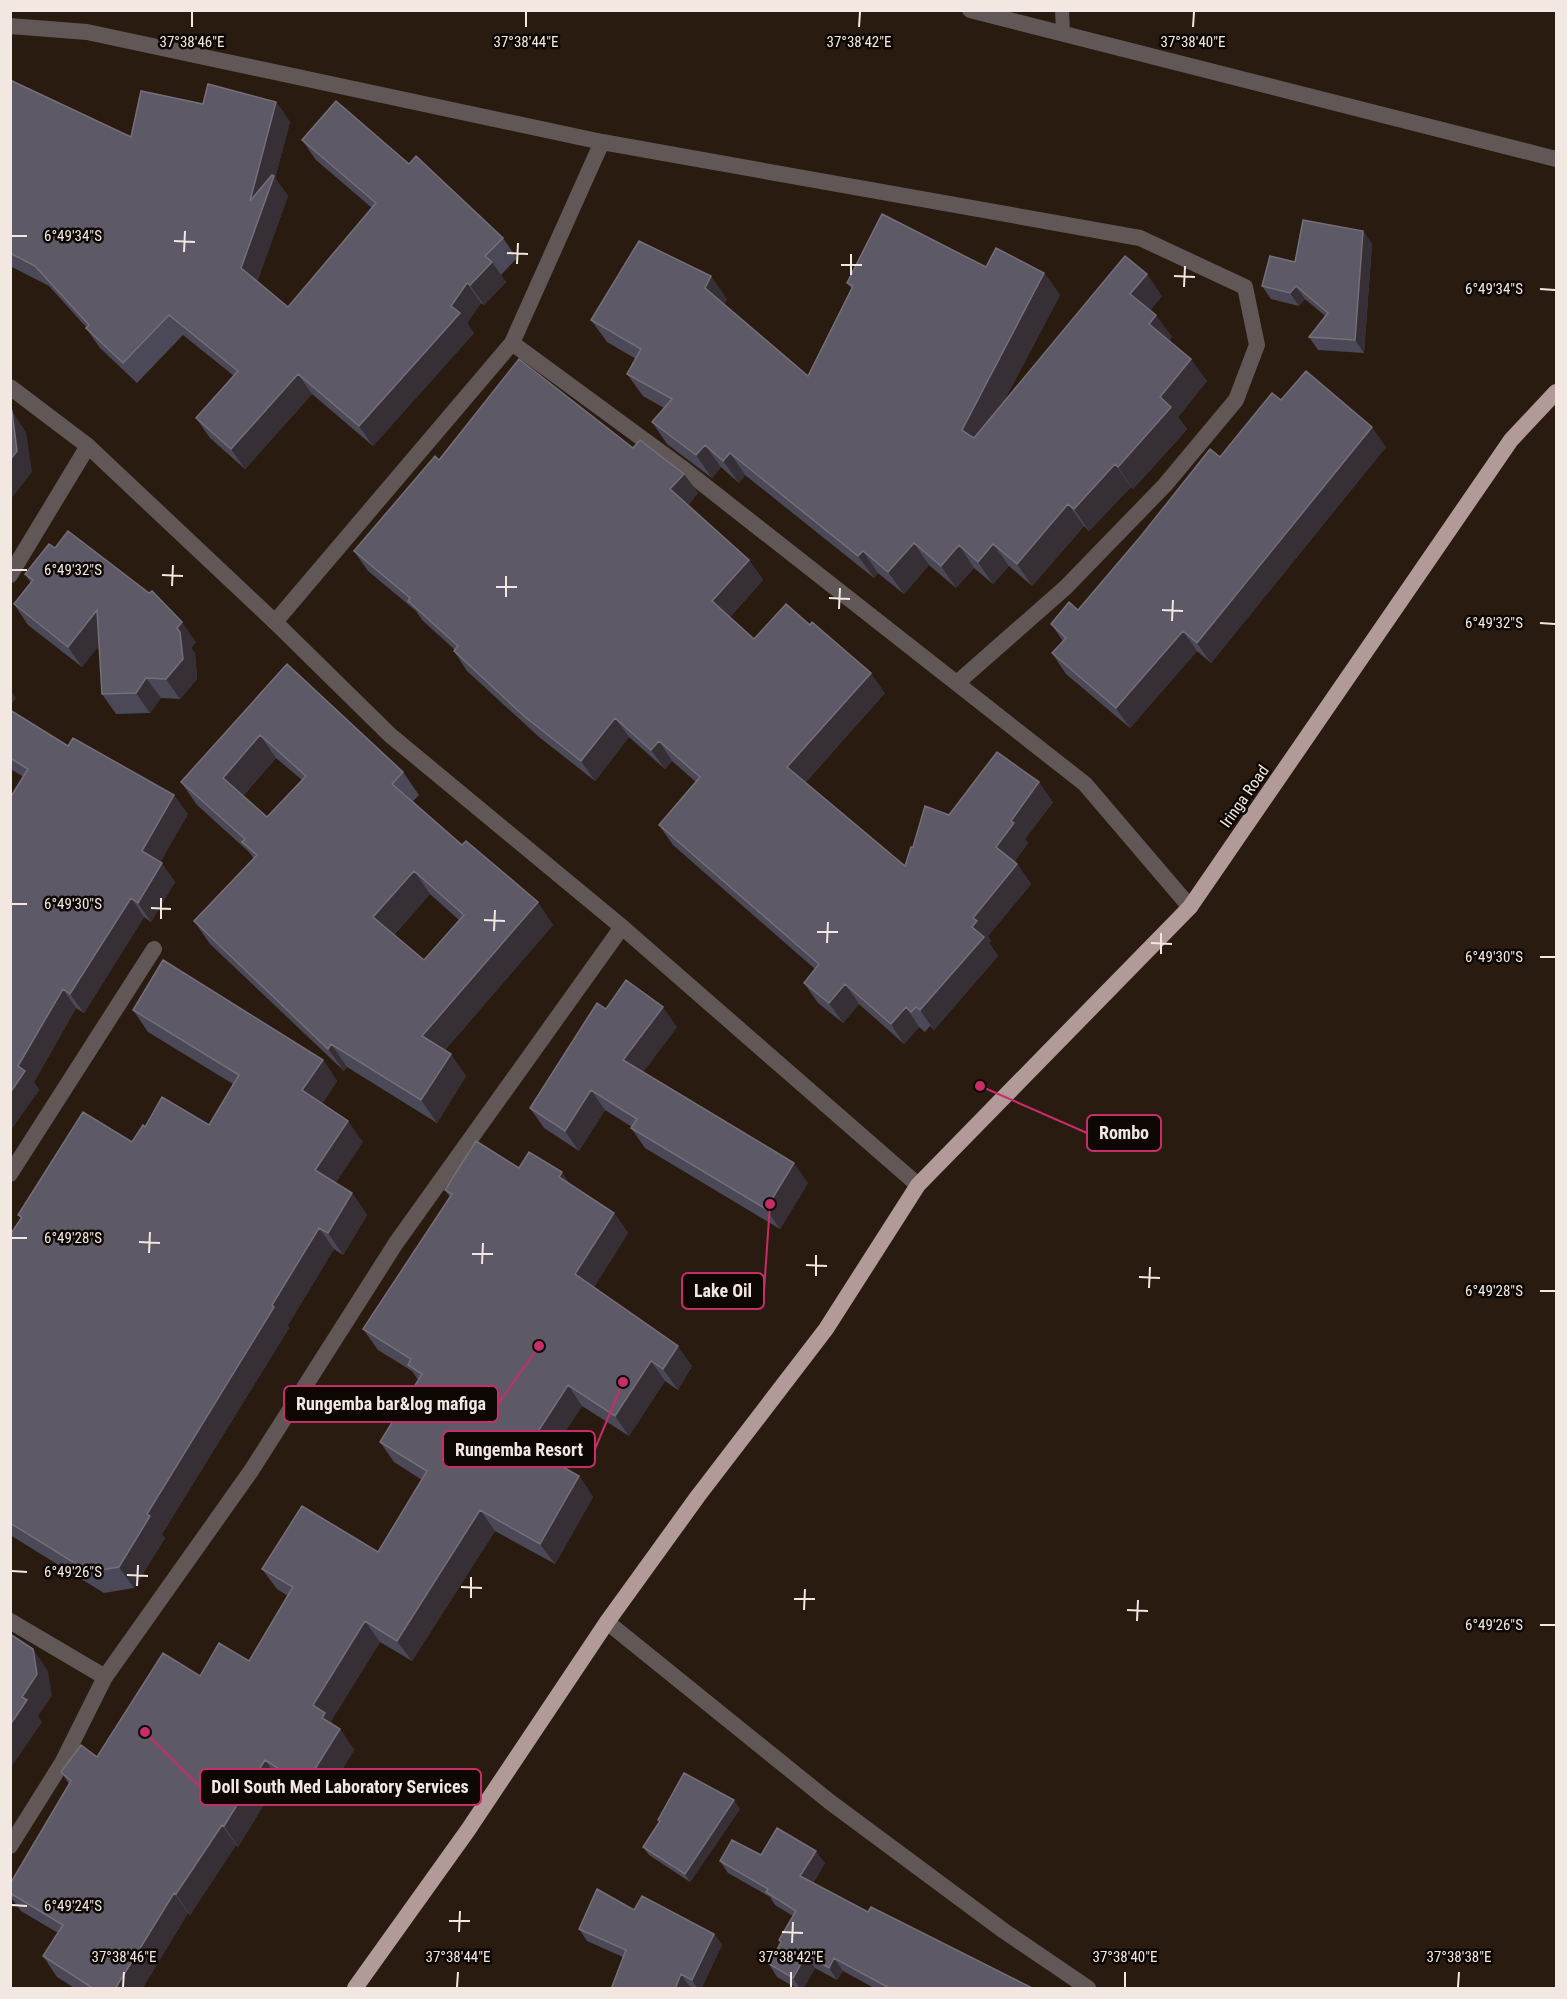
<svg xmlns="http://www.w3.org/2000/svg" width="1567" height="1999" font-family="'Roboto Condensed',sans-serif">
<rect width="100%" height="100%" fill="#2a1b11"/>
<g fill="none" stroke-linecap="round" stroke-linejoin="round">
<path stroke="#615756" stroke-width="14" d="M1062 10 1063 33"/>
<path stroke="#615756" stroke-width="16" d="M970 10 1556 159
M10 26 87 32 602 142 1140 238 1245 287 1257 345 1236 400 1165 485 1066 587 957 683
M512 343 602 142
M10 575 88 446
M275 622 512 343 685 470 1085 784 1190 907
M10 1174 154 949
M10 1621 105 1677
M607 1622 830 1802 1004 1931 1088 1988
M10 1846 62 1763 105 1677 251 1471 396 1243 622 927"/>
<path stroke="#615756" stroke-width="16" d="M10 387 88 446 275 622 390 735 622 927 918 1185"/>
<path stroke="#b29a98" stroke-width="16" d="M355 1988 468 1830 607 1622 698 1496 826 1329 918 1185 1190 907 1511 440 1556 392"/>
</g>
<path fill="#4b4857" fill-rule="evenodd" d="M10 80 131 137 203 104 276 102 290 122 275 178 288 196 257 282 288 307 372 208 316 160 302 140 409 164 503 238 517 258 501 275 506 282 484 305 481 303 467 323 474 333 373 446 312 394 245 469 210 438 196 418 234 376 183 335 137 383 100 348 86 328V327L49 286 10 266Z
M1363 231 1372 244 1364 353 1318 350 1309 337 1325 316 1305 299 1299 306 1271 299 1262 286 1295 262Z
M986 267 1044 273 1060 295 1004 401 1162 296 1150 310 1172 337 1169 340 1207 381 1178 417 1187 429 1181 436 1133 489 1131 487 1089 531 1084 526 1032 586 1009 566 993 584 974 568 956 588 929 565 904 594 878 573 874 578 745 475 739 483 721 467 712 478 667 444 652 422 664 408 643 396 627 374 636 359 607 342 591 320 727 299 724 304 808 376 852 289 847 283Z
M1281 400 1386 447 1211 663 1197 651 1130 728 1066 674 1052 653 1063 641 1051 624 1078 610Z
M633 448 684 474 698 493 688 505 749 560 763 580 730 617 754 639 885 693 805 783 905 866 913 847 949 815 1053 802 1025 839 1028 843 1014 862 1017 864 1031 884 988 936 991 941 989 943 998 956 934 1030 930 1026 925 1032 919 1027 904 1044 859 1004 843 1023 818 1003 804 983 815 969 673 845 659 825 696 782 672 761 665 769 629 737 595 781 539 737 467 671 454 651 455 650 422 620 416 611 368 571 354 551 439 460Z
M25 574 196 642 191 648 195 653 197 679 180 699 161 698 150 713 116 714 102 694 99 645 82 667 28 625 14 604 31 583Z
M287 664 403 772 419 795 413 801 553 925 445 1050 466 1076 437 1123 347 1067 344 1071 210 944 194 921 254 859 249 852 197 805 181 782ZM276 758 302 780 267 817 243 796ZM430 894 459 920 424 960 394 935Z
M10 710 68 746 188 814 160 862 175 882 151 922 144 917 84 1013 76 1008 34 1082 39 1090 10 1131V798L24 777 10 769Z
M606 1009 677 1027 643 1072 808 1183 780 1229 645 1148 631 1128 632 1127 605 1110 579 1151 544 1128 530 1108Z
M133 1010 323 1060 337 1081 322 1104 363 1142 335 1183 352 1193 367 1215 343 1255 334 1249 288 1325 289 1328 162 1534 165 1538 134 1588 104 1593 10 1535V1235L21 1219 18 1215 132 1142 145 1127 209 1125 233 1084 148 1032Z
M519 1168 570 1184 614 1213 628 1233 594 1287 692 1366 678 1390 665 1381 629 1436 582 1406 548 1458 579 1476 593 1497 555 1564 495 1531 412 1661 380 1642 331 1721 335 1726 340 1729 354 1750 320 1805 279 1780 238 1847 236 1845 190 1915 188 1913 142 1989H76L57 1977 43 1956 58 1933 21 1911 10 1896V1884L69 1784 61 1772 97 1757 200 1676 249 1661 288 1596 277 1589 262 1569 378 1552 422 1480 394 1462 380 1442 419 1381 412 1371 378 1350 363 1329 450 1197 445 1190Z
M740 1809 690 1882 649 1855 643 1847 660 1822 658 1820Z
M761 1855 825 1863 813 1883 868 1912 1034 1989H876L843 1971 837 1980 815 1968 803 1989H798L777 1977 769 1964 781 1943 779 1940 793 1916 775 1905 770 1897 728 1873 720 1861Z
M634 1910 714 1934 722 1945 701 1989H695L689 1986 688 1989H611L623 1957 587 1941 579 1929Z"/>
<path fill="#362f35" d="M276 102 290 122 275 178 288 196 255 288 241 268 250 201Z
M1363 231 1372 244 1364 353 1355 340Z
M492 262 506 282 484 305 470 285Z
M1044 273 1060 295 977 452 962 430Z
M1147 274 1162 296 1146 316 1130 294Z
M711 276 727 299 721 311 705 288Z
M467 283 481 303 467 323 474 333 373 446 359 426 451 306Z
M1296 286 1305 299 1299 306 1290 293Z
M1156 315 1172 337 1164 346 1149 324Z
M1191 359 1207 381 1178 417 1187 429 1133 489 1118 467 1160 397Z
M298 374 312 394 245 469 231 449Z
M12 411 26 432 32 472 10 500Z
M1372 427 1386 447 1211 663 1197 643Z
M705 445 721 467 712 478 696 455Z
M730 453 745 475 739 483 723 461Z
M1115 464 1131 487 1089 531 1074 509Z
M684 474 698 493 684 509 670 489Z
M1068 504 1084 526 1032 586 1017 564Z
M914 543 929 565 904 594 888 572Z
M993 544 1009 566 993 584 978 562Z
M959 545 974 568 956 588 941 566Z
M863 551 878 573 874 578 858 556Z
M749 560 763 580 726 621 712 601Z
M97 610 112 630 82 667 68 647Z
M182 622 196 642 191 648 195 653 197 679 180 699 166 679 177 628Z
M1183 631 1197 651 1130 728 1116 708Z
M871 673 885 693 801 787 787 767Z
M146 678 161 698 150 713 136 693Z
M10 689 16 698 10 707Z
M615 718 629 737 595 781 581 761Z
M260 735 276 758 238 801 223 778Z
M659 741 672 761 665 769 651 750Z
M1039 782 1053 802 1025 839 1028 843 1010 867 996 847 1011 821Z
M174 795 188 814 156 870 142 851Z
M162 863 175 882 151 922 138 903Z
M1017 864 1031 884 988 936 991 941 989 943 998 956 934 1030 920 1010 972 927 973 918Z
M414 871 430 894 389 940 373 917Z
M131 898 144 917 84 1013 70 994Z
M538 902 553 925 438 1058 422 1036Z
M845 984 859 1004 843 1023 829 1003Z
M63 989 76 1008 34 1082 39 1090 10 1131V1093L18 1066Z
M663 1007 677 1027 637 1080 623 1060Z
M906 1007 919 1027 904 1044 891 1024Z
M331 1044 347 1067 344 1071 328 1049Z
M451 1054 466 1076 437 1123 421 1100Z
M323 1060 337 1081 317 1111 302 1090Z
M591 1090 605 1110 579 1151 565 1131Z
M348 1121 363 1142 330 1191 315 1170Z
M794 1163 808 1183 780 1229 766 1209Z
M562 1172 576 1193 559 1177Z
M352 1193 367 1215 343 1255 328 1233Z
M614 1213 628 1233 589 1295 575 1274Z
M319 1228 334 1249 288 1325 289 1328 162 1534 165 1538 134 1588 119 1567 147 1514Z
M678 1346 692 1366 678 1390 663 1369Z
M651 1361 665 1381 629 1436 615 1416Z
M568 1385 582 1406 542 1467 528 1447Z
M579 1476 593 1497 555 1564 540 1544Z
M480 1510 495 1531 412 1661 397 1641Z
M365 1621 380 1642 331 1721 338 1731 340 1729 354 1750 320 1805 305 1785 313 1705Z
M33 1649 48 1671 52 1696 38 1716 42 1722 10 1769V1725L22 1697Z
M265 1760 279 1780 238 1847 224 1826Z
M734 1800 740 1809 690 1882 685 1874Z
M222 1825 236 1845 190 1915 176 1894Z
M816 1851 825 1863 809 1889 800 1876Z
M174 1893 188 1913 142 1989H115Z
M714 1934 722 1945 701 1989H698L692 1980Z
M806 1955 815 1968 803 1989H800L793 1978Z
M834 1958 843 1971 837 1980 829 1968Z
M681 1974 689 1986 688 1989H675Z"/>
<path fill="#5d5966" stroke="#746f79" stroke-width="1.5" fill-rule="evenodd" d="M10 80 131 137 141 91 203 104 208 84 276 102 250 201 272 175 274 176 241 268 288 307 376 203 302 140 336 101 409 164 416 156 503 238 485 256 492 262 470 285 467 283 451 306 460 313 359 426 298 374 231 449 196 418 238 371 169 315 123 363 86 328 89 325 35 266 10 253Z
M882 214 986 267 996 248 1044 273 962 430 974 438 1125 256 1147 274 1130 294 1156 315 1149 324 1191 359 1160 397 1171 407 1165 414 1118 467 1115 464 1074 509 1068 504 1017 564 993 544 978 562 959 545 941 566 914 543 888 572 863 551 858 556 730 453 723 461 705 445 696 455 652 422 672 399 627 374 641 349 591 320 639 241 711 276 705 288 808 376 853 286 847 283Z
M1303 220 1363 231 1355 340 1309 337 1328 313 1296 286 1290 293 1262 286 1270 256 1295 262Z
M519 359 633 448 640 440 684 474 670 489 749 560 712 601 754 639 786 604 810 625 812 622 871 673 787 767 905 866 911 847H913L925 806 949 815 997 752 1039 782 1011 821 1014 823 996 847 1017 864 973 918 977 921 972 927 984 937 920 1010 916 1007 911 1012 906 1007 891 1024 845 984 829 1003 804 983 819 964 659 825 700 777 659 741 651 750 615 718 581 761 525 717 454 651 458 646 408 601 410 598 354 551 435 456 439 460Z
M1306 371 1372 427 1197 643 1183 631 1116 708 1052 653 1066 638 1051 624 1069 602 1078 610 1141 536 1210 449 1220 457 1272 393 1281 400Z
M10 411H12L17 451 10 460Z
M68 531 149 593 152 591 182 622 177 628 180 632 183 659 166 679 146 678 136 693 102 694 97 610 68 647 14 604 33 580 25 574 49 544 55 548Z
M287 664 403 772 392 784 462 845 466 841 538 902 422 1036 451 1054 421 1100 331 1044 328 1049 194 921 257 855 242 842 245 839 181 782ZM260 735 306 776 267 817 223 778ZM414 871 464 915 424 960 373 917Z
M10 710 68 746 73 738 174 795 142 851 162 863 138 903 131 898 70 994 63 989 18 1066 25 1071 10 1093V798L28 769 10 758Z
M163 960 323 1060 302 1090 348 1121 315 1170 352 1193 328 1233 319 1228 272 1305 274 1307 147 1514 150 1516 119 1567 89 1572 10 1523V1235L22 1217 18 1215 83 1112 132 1142 143 1125 145 1127 162 1097 209 1125 239 1075 133 1010Z
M626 980 663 1007 623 1060 794 1163 766 1209 631 1128 637 1119 591 1090 565 1131 530 1108 597 1003 606 1009Z
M476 1141 519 1168 529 1152 562 1172 559 1177 614 1213 575 1274 678 1346 663 1369 651 1361 615 1416 568 1385 528 1447 579 1476 540 1544 480 1510 397 1641 365 1621 313 1705 325 1713 322 1718 340 1729 305 1785 265 1760 224 1826 222 1825 176 1894 174 1893 115 1989H94L43 1956 63 1925 10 1893V1884L71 1781 61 1772 81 1745 97 1757 163 1653 200 1676 219 1643 249 1661 293 1587 262 1569 302 1506 378 1552 427 1471 380 1442 422 1374 408 1365 411 1359 363 1329 452 1194 445 1190Z
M10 1634 33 1649 37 1674 22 1697 27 1700 10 1725Z
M684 1773 734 1800 685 1874 643 1847 660 1821 658 1820Z
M777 1828 816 1851 800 1876 868 1912 871 1907 1034 1989H891L834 1958 829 1968 806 1955 793 1978 769 1964 781 1942 779 1940 796 1911 766 1892 768 1889 720 1861 732 1840 761 1855Z
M597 1889 634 1910 642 1896 714 1934 692 1980 681 1974 675 1989H611L626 1950 579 1929Z"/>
<path fill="none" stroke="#f2e7e1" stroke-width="2" d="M192 27V12M526 27V12M859 27 860 12M1193 27 1194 12M12 236H27M174 241 195 242M184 252 185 231M507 253 528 254M517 264 518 243M841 265H862M851 275V254M1174 276 1195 277M1184 287 1185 266M1540 289 1555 290M12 570H27M162 575 183 576M172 586 173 565M496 587H517M506 597V576M829 598 850 599M839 609 840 588M1162 610 1183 611M1172 621 1173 600M1540 623 1555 624M12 904H27M151 908 171 909M161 919V898M484 920 505 921M494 931 495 910M817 932H838M827 943 828 922M1151 943 1172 944M1161 954V933M1540 957H1555M12 1238H27M139 1242 160 1243M149 1253 150 1232M472 1254H493M482 1264 483 1243M806 1265 827 1266M816 1276V1255M1139 1277 1160 1278M1149 1288 1150 1267M1540 1291H1555M12 1571 27 1572M127 1575 148 1576M137 1586 138 1565M461 1587 482 1588M471 1598V1577M794 1599H815M804 1610 805 1589M1127 1610 1148 1611M1137 1621 1138 1600M1540 1625H1555M12 1905 27 1906M449 1921H470M459 1932 460 1911M782 1932 803 1933M792 1943 793 1922M123 1987 124 1972M457 1987 458 1972M791 1987V1972M1125 1987V1972M1458 1987 1459 1972"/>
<g text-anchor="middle" stroke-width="5" stroke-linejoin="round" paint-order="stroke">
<g font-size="16" fill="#f2e7e1" stroke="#0e0804">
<text transform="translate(1244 796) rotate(-55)" y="6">Iringa Road</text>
</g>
</g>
<g font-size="15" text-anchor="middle" fill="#f2e7e1" stroke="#0e0804" stroke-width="5" stroke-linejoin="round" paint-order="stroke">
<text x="192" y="47">37°38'46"E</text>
<text x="526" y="47">37°38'44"E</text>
<text x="859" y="47">37°38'42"E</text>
<text x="1193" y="47">37°38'40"E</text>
<text x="73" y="241">6°49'34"S</text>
<text x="1494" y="294">6°49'34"S</text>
<text x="73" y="575">6°49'32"S</text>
<text x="1494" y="628">6°49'32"S</text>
<text x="73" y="909">6°49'30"S</text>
<text x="1494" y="962">6°49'30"S</text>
<text x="73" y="1243">6°49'28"S</text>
<text x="1494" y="1296">6°49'28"S</text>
<text x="73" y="1577">6°49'26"S</text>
<text x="1494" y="1630">6°49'26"S</text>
<text x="73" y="1911">6°49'24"S</text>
<text x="124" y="1962">37°38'46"E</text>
<text x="458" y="1962">37°38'44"E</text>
<text x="791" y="1962">37°38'42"E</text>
<text x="1125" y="1962">37°38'40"E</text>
<text x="1459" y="1962">37°38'38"E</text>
</g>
<path fill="none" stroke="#c72d68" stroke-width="2" d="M980 1086L1087 1133M770 1204L764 1291M539 1346L498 1404M623 1382L595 1449M145 1732L200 1787"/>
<g fill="#c72d68" stroke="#0e0804" stroke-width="2">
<circle cx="980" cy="1086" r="6"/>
<circle cx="770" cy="1204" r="6"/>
<circle cx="539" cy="1346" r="6"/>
<circle cx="623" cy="1382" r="6"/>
<circle cx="145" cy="1732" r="6"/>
</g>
<g fill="#0e0804" stroke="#c72d68" stroke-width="2">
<rect x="1087" y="1115" width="74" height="36" rx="6"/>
<rect x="682" y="1273" width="82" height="36" rx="6"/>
<rect x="284" y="1386" width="214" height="36" rx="6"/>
<rect x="443" y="1431" width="152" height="36" rx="6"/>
<rect x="200" y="1769" width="281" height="36" rx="6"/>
</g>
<g font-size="18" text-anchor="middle" font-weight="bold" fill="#f2e7e1">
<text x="1124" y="1139">Rombo</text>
<text x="723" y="1297">Lake Oil</text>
<text x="391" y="1410">Rungemba bar&amp;log mafiga</text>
<text x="519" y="1456">Rungemba Resort</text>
<text x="340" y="1793">Doll South Med Laboratory Services</text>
</g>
<rect width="1567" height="1999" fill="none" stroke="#f2e7e1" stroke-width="24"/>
</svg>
